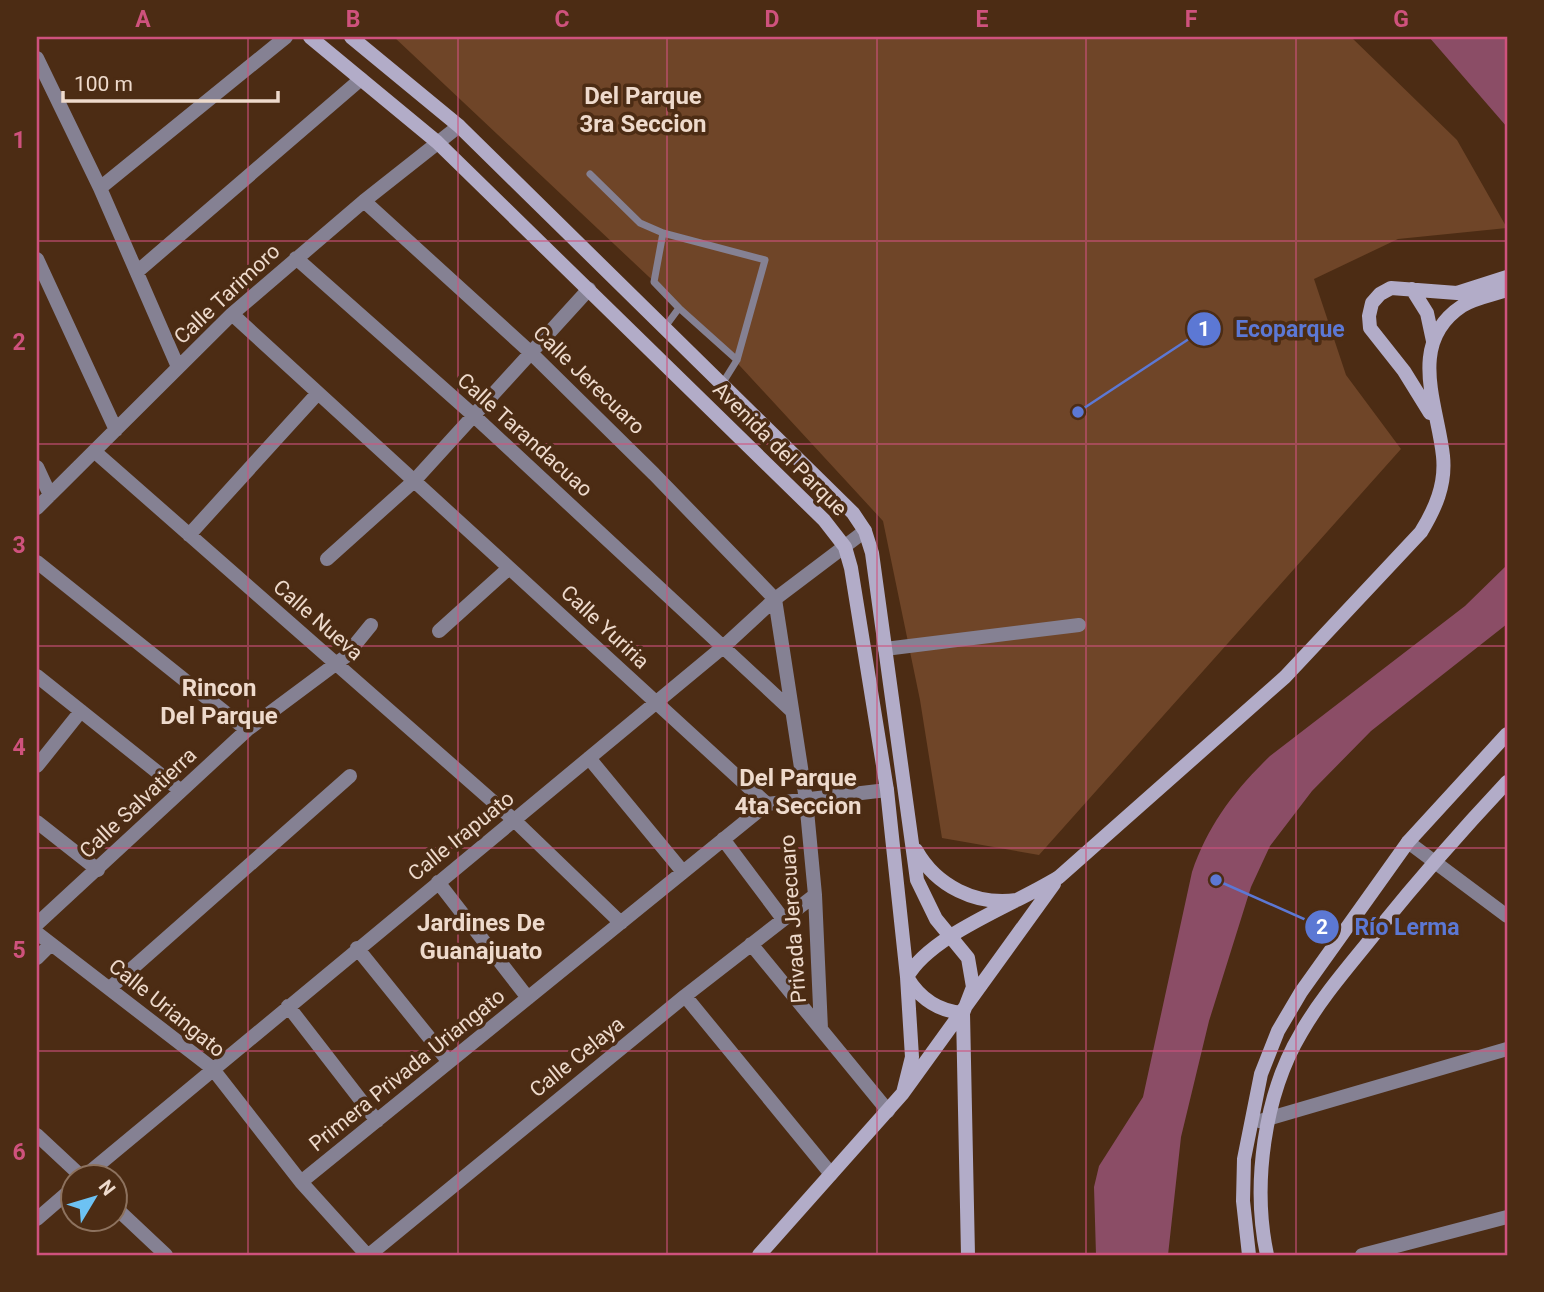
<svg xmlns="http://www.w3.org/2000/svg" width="1544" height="1292" font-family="Roboto,sans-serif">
<rect width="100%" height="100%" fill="#4c2c14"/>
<path fill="#6f4528" d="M394 37H1351L1457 140 1507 228 1398 239 1314 279 1346 375 1401 449 1039 855 942 838 920 700 883 521 716 340Z"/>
<path fill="#8b4d66" d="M1429 37H1507V127Z
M1507 565V624L1371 731 1312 791 1270 846 1251 887 1209 1021 1181 1137 1168 1255H1096L1094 1187 1099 1166 1143 1097 1192 872C1208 825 1234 791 1270 756L1465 606Z"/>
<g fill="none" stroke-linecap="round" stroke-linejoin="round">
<path stroke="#858193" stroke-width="7" d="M590 174 640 223 663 233
M679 308 737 360
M665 327 679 308 654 282 663 233 765 260 737 360 722 384"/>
<path stroke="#858193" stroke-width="14" d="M37 58 100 188 178 367
M100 188 286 37
M364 201 530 352 654 474 775 599 806 800 815 895 821 1029
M296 258 472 414 792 711
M37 259 116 430
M138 271 361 79
M232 314 767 804
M94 451 514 820 621 923
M37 467 50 495
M37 508 232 314 364 201 459 126
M189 535 318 393
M327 559 414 481 589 289
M37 562 247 730
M439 631 509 568
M885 649 1079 625
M37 676 181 791
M589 758 683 872
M37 766 81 711
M767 804 887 790
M37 822 98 870
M723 839 783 919
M1408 842 1507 916
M438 882 528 998
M37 924 247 730 345 657 371 625
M37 933 212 1068 301 1182 367 1255
M751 944 888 1111
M357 948 449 1062
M37 958 51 944
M110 988 350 776
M685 996 831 1174
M288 1006 377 1121
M1260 1121 1507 1049
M37 1135 81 1176
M85 1176 723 647 775 599 865 531
M301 1182 767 804
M116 1208 166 1255
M37 1219 74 1187
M369 1255 685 996 815 895
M1362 1255 1507 1217"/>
<path stroke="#b2acc8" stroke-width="14" d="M310 37 437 142 824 520 845 547 851 568 887 790 907 977 912 1057 903 1093
M351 37 459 126 853 513 865 531 872 553 917 880 936 919 968 958 973 987 963 1013 968 1255
M1412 289 1427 313 1433 341
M1430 413 1404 371 1370 328 1369 316 1372 303 1380 294 1391 288 1457 293 1507 277
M916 850C936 886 976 906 1017 900
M963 1013C938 1011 920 999 907 977 931 934 1015 905 1059 877L1285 677 1421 532C1435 509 1446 485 1443 456 1438 406 1406 343 1462 306 1474 298 1493 295 1507 290
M759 1255 903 1093 1054 884
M1249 1255 1243 1201 1244 1159 1261 1074 1278 1031 1301 992 1408 842 1507 734
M1267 1255C1252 1185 1264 1095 1301 1033 1322 996 1351 964 1377 931 1419 879 1462 830 1507 782"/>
</g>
<path fill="none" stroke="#cf527d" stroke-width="2" stroke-opacity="0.55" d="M248 37V1255M458 37V1255M667 37V1255M877 37V1255M1086 37V1255M1296 37V1255M37 241H1507M37 444H1507M37 646H1507M37 848H1507M37 1051H1507"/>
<g text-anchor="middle" stroke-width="7" stroke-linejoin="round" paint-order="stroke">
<g font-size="21" fill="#eedacc" stroke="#4c2c14">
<text transform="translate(227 294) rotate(-43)" y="7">Calle Tarimoro</text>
<text transform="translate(589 380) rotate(44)" y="7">Calle Jerecuaro</text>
<text transform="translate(525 435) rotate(42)" y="7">Calle Tarandacuao</text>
<text transform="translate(780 449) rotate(45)" y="7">Avenida del Parque</text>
<text transform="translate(318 620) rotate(41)" y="7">Calle Nueva</text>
<text transform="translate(605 627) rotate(43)" y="7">Calle Yuriria</text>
<text transform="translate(138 803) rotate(-43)" y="7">Calle Salvatierra</text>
<text transform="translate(461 836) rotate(-39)" y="7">Calle Irapuato</text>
<text transform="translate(793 919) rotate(-94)" y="7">Privada Jerecuaro</text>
<text transform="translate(167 1008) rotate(39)" y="7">Calle Uriangato</text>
<text transform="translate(577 1057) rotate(-39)" y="7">Calle Celaya</text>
<text transform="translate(407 1070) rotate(-39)" y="7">Primera Privada Uriangato</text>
</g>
<g font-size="24" font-weight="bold" fill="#eedacc" stroke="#4c2c14">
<text x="643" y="104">Del Parque<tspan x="643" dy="28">3ra Seccion</tspan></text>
<text x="219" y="696">Rincon<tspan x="219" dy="28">Del Parque</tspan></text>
<text x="798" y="786">Del Parque<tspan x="798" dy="28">4ta Seccion</tspan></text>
<text x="481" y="931">Jardines De<tspan x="481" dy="28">Guanajuato</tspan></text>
</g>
</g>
<path fill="none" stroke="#5c78d4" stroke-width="2.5" d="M1078 412L1204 329M1216 880L1322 927"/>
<g fill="#5c78d4" stroke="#4c2c14" stroke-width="2.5">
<circle cx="1078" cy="412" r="7"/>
<circle cx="1216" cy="880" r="7"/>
<circle cx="1204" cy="329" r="18"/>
<circle cx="1322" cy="927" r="18"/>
</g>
<g font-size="21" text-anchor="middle" font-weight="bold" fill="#fff">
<text x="1204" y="336">1</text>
<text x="1322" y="934">2</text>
</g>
<g font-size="23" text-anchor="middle" font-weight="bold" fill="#5c78d4" stroke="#4c2c14" stroke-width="7" stroke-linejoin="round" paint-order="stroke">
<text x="1290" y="337">Ecoparque</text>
<text x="1407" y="935">Río Lerma</text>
</g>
<rect width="1544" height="1292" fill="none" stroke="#4c2c14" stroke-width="77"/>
<g transform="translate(94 1198) rotate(52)"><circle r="33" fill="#4c2c14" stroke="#8d725e" stroke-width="2"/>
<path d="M0-5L12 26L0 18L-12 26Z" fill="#6dc2f3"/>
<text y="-10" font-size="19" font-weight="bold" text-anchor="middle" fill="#eedacc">N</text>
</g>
<path d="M63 91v10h215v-10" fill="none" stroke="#eedacc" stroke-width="3.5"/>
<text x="74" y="91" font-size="21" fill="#eedacc" stroke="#4c2c14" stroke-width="5" paint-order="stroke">100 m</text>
<rect x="38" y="38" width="1468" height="1216" fill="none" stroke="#cf527d" stroke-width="2.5"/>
<g font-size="23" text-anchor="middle" font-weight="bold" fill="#cf527d">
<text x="143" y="27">A</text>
<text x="353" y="27">B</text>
<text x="562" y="27">C</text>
<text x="772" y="27">D</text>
<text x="982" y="27">E</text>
<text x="1191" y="27">F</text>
<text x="1401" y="27">G</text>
<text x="19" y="148">1</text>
<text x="19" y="350">2</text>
<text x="19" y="553">3</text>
<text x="19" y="755">4</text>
<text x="19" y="958">5</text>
<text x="19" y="1160">6</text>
</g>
</svg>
